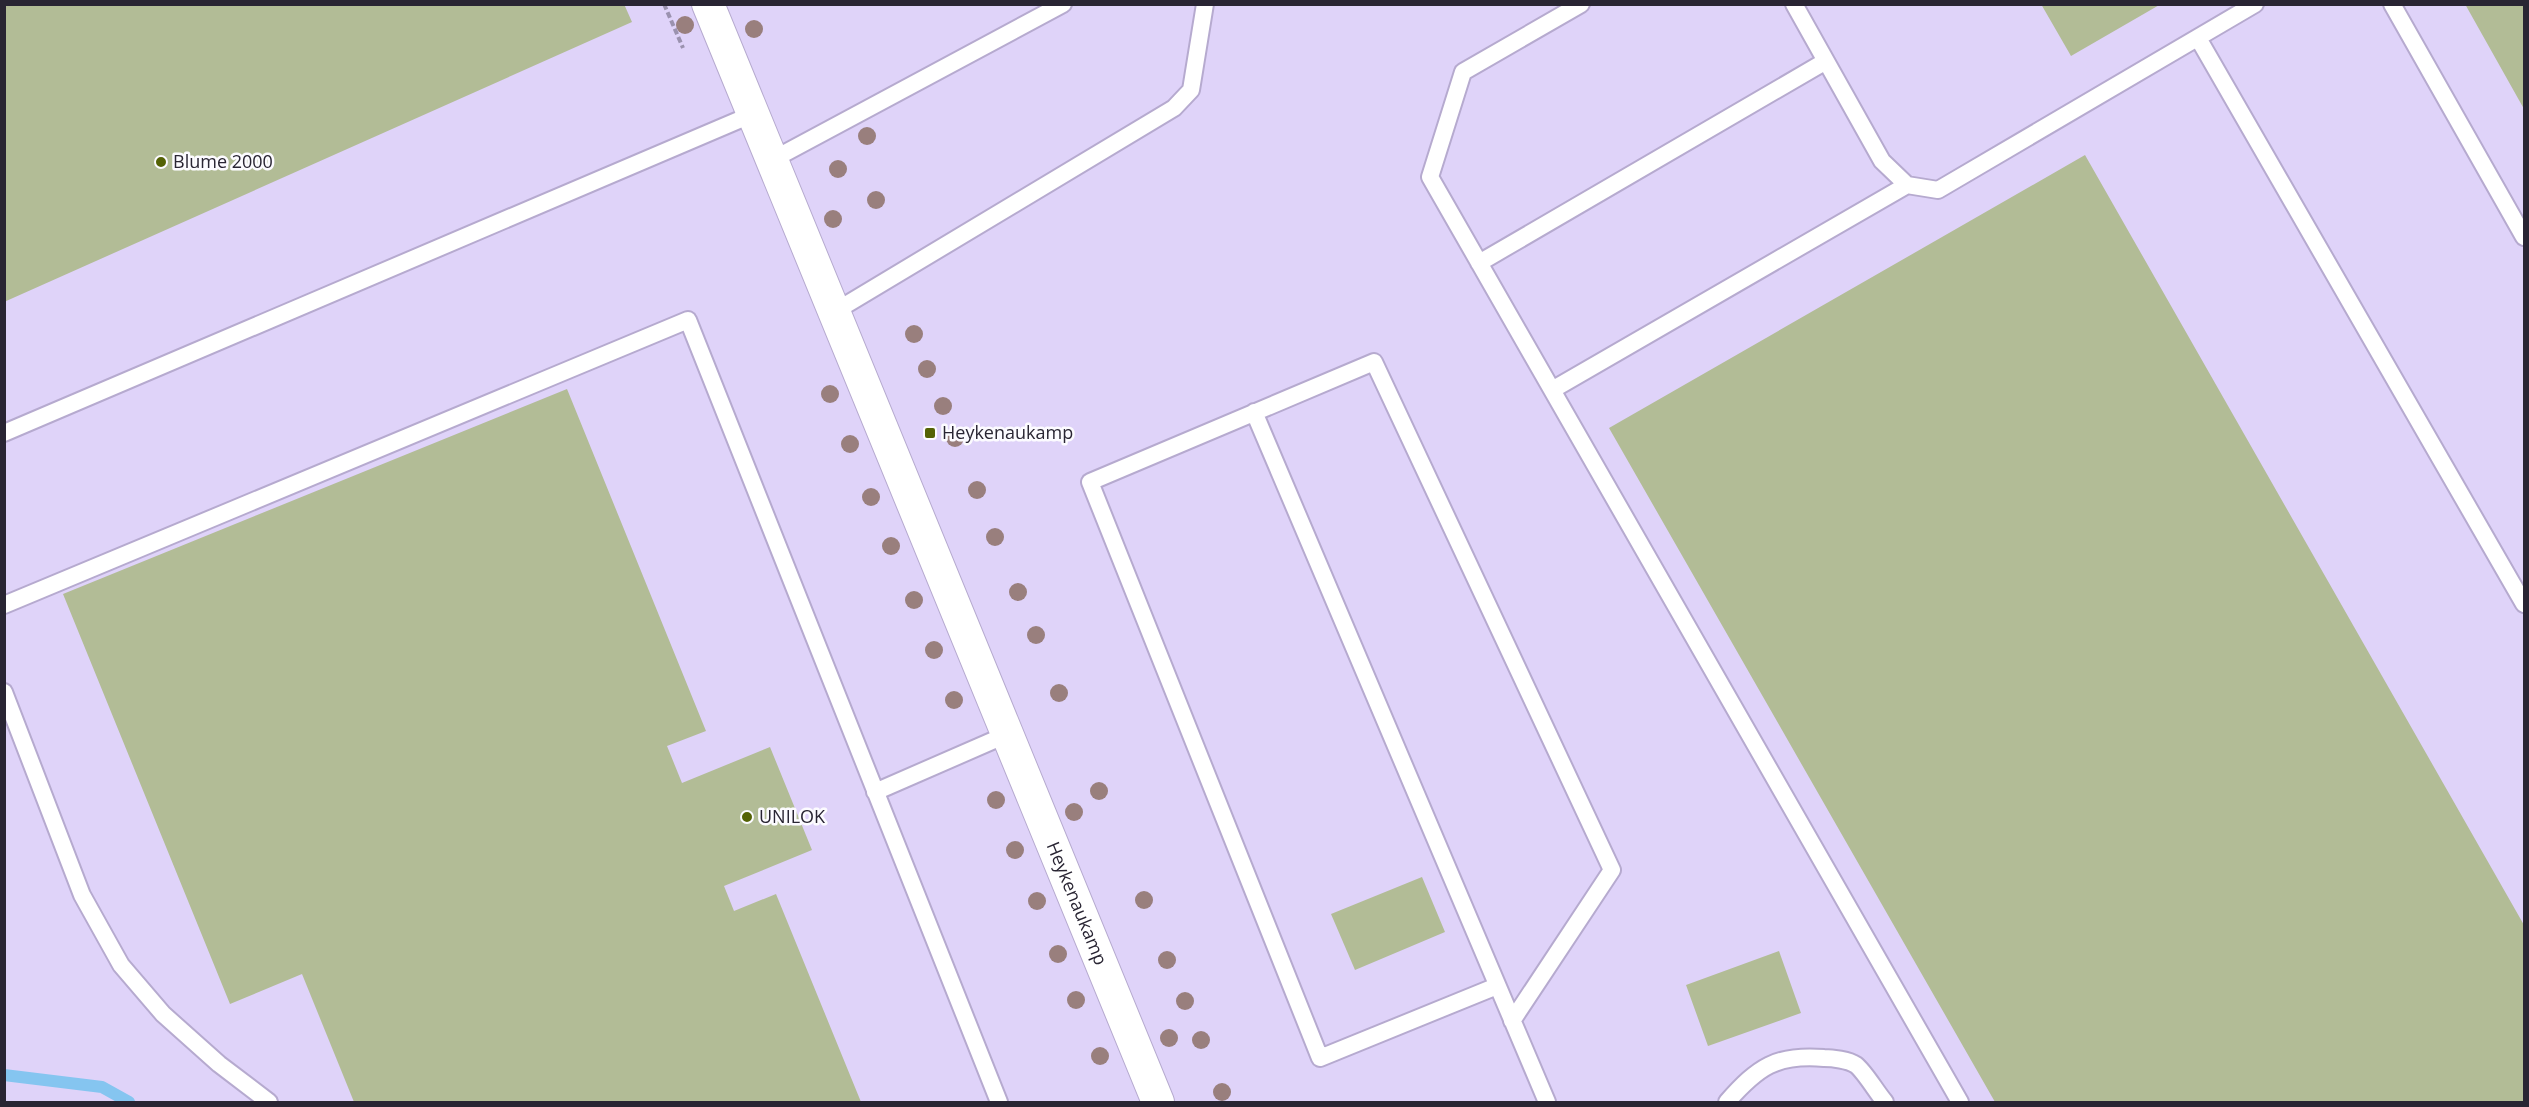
<svg xmlns="http://www.w3.org/2000/svg" width="2529" height="1107" font-family="'Open Sans',sans-serif">
<rect width="100%" height="100%" fill="#dfd3f9"/>
<g fill="none" stroke-linecap="round" stroke-linejoin="round">
<path stroke="#85c5f0" stroke-width="12" d="M4 1075 102 1087 129 1102"/>
</g>
<path fill="#b2bc96" d="M4 4H624L632 22 4 302Z
M2041 4H2161L2071 56Z
M2465 4H2524V109Z
M2085 155 2524 925V1102H1995L1609 428Z
M567 389 706 731 667 746 682 783 770 747 812 850 724 886 734 911 776 894 861 1102H354L302 974 230 1004 63 594Z
M1422 877 1445 932 1355 970 1331 914Z
M1779 951 1801 1013 1708 1046 1686 985Z"/>
<g fill="none" stroke-linecap="round" stroke-linejoin="round">
<defs>
<path id="lane" d="M1581 4 1463 72 1430 177 1960 1102
M1794 4 1882 161 1907 185 1938 190 2255 4
M2392 4 2524 237
M2198 38 2524 604
M772 160 1063 4
M1479 263 1826 61
M834 312 1174 108 1191 90 1205 4
M1552 390 1907 185
M1254 412 1547 1102
M4 433 753 114
M4 605 688 320 999 1102
M4 692 82 895 121 965 163 1014 219 1064 269 1102
M875 792 1008 734
M1497 986 1320 1058 1090 482 1374 362 1612 870 1512 1021
M1727 1102C1758 1067 1776 1054 1824 1058 1832 1058 1849 1060 1856 1065 1865 1072 1877 1093 1885 1102"/>
<g id="street">
<path id="s1" d="M708 4 1158 1102"/>
</g>
</defs>
<use href="#lane" stroke="#b6aacf" stroke-width="20"/>
<use href="#street" stroke="#b6aacf" stroke-width="34"/>
<path stroke="#9b92af" stroke-width="4" stroke-dasharray="6 3" stroke-linecap="butt" d="M664 4 683 48"/>
<use href="#lane" stroke="#fff" stroke-width="16"/>
<use href="#street" stroke="#fff" stroke-width="32"/>
</g>
<g fill="#997f7d">
<circle cx="685" cy="25" r="9"/>
<circle cx="754" cy="29" r="9"/>
<circle cx="867" cy="136" r="9"/>
<circle cx="838" cy="169" r="9"/>
<circle cx="876" cy="200" r="9"/>
<circle cx="833" cy="219" r="9"/>
<circle cx="914" cy="334" r="9"/>
<circle cx="927" cy="369" r="9"/>
<circle cx="830" cy="394" r="9"/>
<circle cx="943" cy="406" r="9"/>
<circle cx="955" cy="438" r="9"/>
<circle cx="850" cy="444" r="9"/>
<circle cx="977" cy="490" r="9"/>
<circle cx="871" cy="497" r="9"/>
<circle cx="995" cy="537" r="9"/>
<circle cx="891" cy="546" r="9"/>
<circle cx="1018" cy="592" r="9"/>
<circle cx="914" cy="600" r="9"/>
<circle cx="1036" cy="635" r="9"/>
<circle cx="934" cy="650" r="9"/>
<circle cx="1059" cy="693" r="9"/>
<circle cx="954" cy="700" r="9"/>
<circle cx="1099" cy="791" r="9"/>
<circle cx="996" cy="800" r="9"/>
<circle cx="1074" cy="812" r="9"/>
<circle cx="1015" cy="850" r="9"/>
<circle cx="1144" cy="900" r="9"/>
<circle cx="1037" cy="901" r="9"/>
<circle cx="1058" cy="954" r="9"/>
<circle cx="1167" cy="960" r="9"/>
<circle cx="1076" cy="1000" r="9"/>
<circle cx="1185" cy="1001" r="9"/>
<circle cx="1169" cy="1038" r="9"/>
<circle cx="1201" cy="1040" r="9"/>
<circle cx="1100" cy="1056" r="9"/>
<circle cx="1222" cy="1092" r="9"/>
</g>
<g fill="#546205" stroke="#fcfbff" stroke-width="2">
<circle cx="161" cy="162" r="6"/>
<rect x="924" y="427" width="12" height="12" rx="3"/>
<circle cx="747" cy="817" r="6"/>
</g>
<g text-anchor="middle" stroke-width="5" stroke-linejoin="round" paint-order="stroke">
<g font-size="18" fill="#292533" stroke="#fcfbff" text-anchor="start">
<text x="173" y="168">Blume 2000</text>
<text x="942" y="439">Heykenaukamp</text>
<text x="759" y="823">UNILOK</text>
</g>
<g font-size="18" fill="#292533" stroke="#fcfbff">
<text dy="6" stroke="none"><textPath href="#s1" startOffset="972">Heykenaukamp</textPath></text>
</g>
</g>
<rect width="2529" height="1107" fill="none" stroke="#292533" stroke-width="12"/>
</svg>
